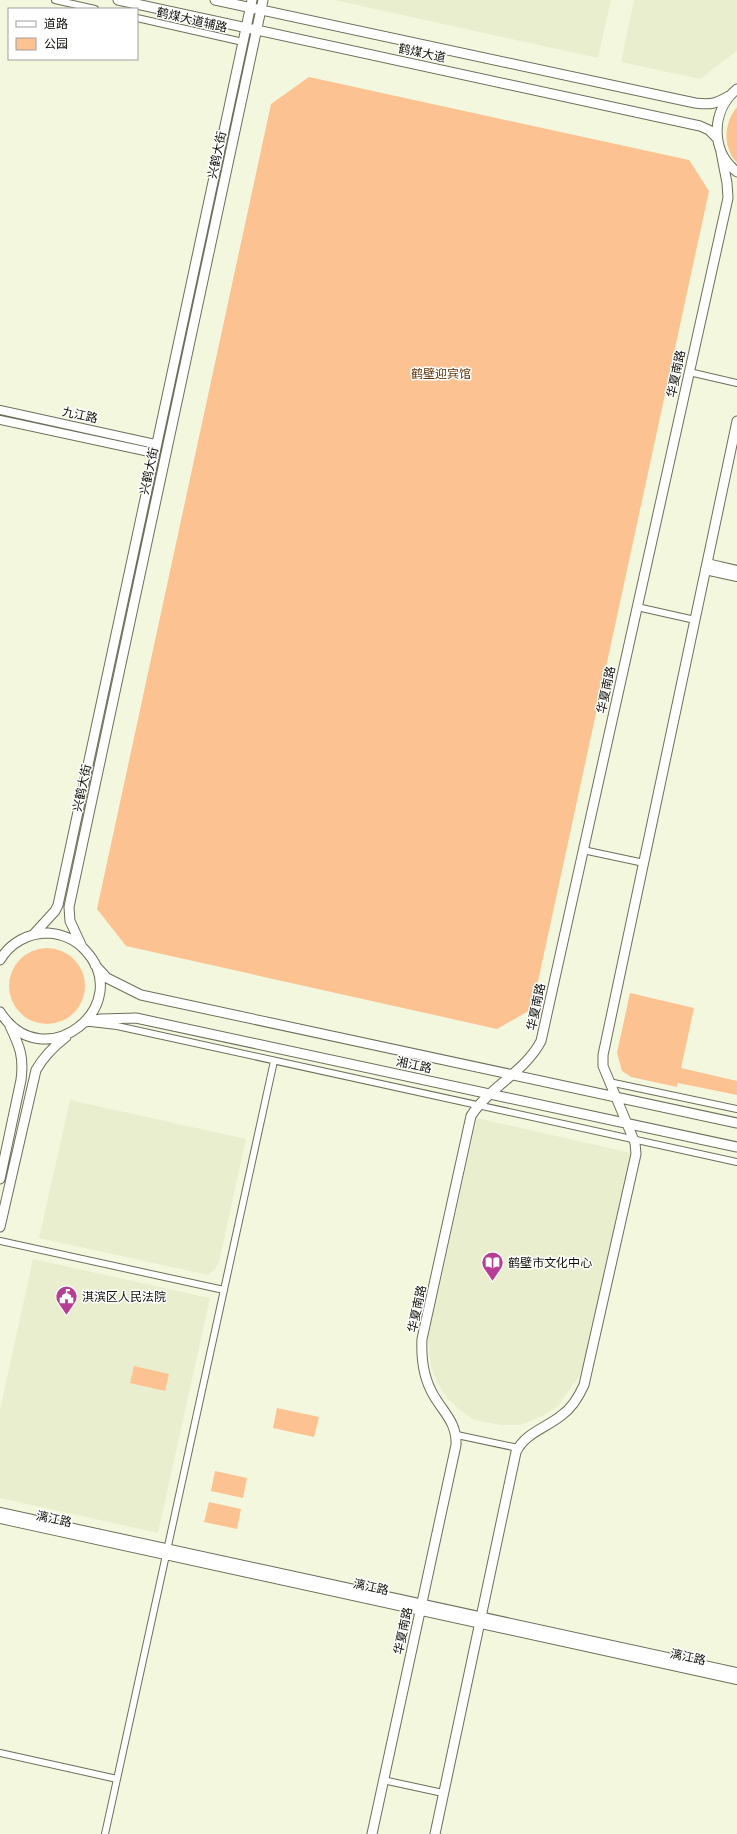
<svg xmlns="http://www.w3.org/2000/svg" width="737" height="1834" font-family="'Space Grotesk','Noto Sans SC',sans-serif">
<rect width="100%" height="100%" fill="#f3f7de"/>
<path fill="#e9efce" d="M334 0H611L598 58Z
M634 0H737V51L700 79 621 62Z
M70 1100 246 1139 219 1262 215 1269 208 1275 39 1238Z
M477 1118 631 1153 582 1372 558 1406 543 1416 520 1425H501L474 1420 461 1411 447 1398 438 1384 431 1367 428 1338Z
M33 1259 210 1298 158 1533 0 1498V1410Z"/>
<path fill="#fdc291" d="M309 77 689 160 709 191 532 1009 497 1029 126 946 97 909 271 104Z
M737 107V163C722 146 724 123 737 107Z
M9 986a38 38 0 1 1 76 0a38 38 0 1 1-76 0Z
M630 993 694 1008 681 1068 737 1081V1095L678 1083 677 1087 631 1077 622 1071 617 1053Z
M134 1366 169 1374 165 1391 130 1383Z
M277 1408 319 1417 314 1437 273 1428Z
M215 1471 247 1478 243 1498 211 1491Z
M209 1502 241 1509 237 1529 204 1522Z"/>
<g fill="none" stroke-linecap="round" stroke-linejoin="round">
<defs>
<path id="minor" d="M55 0 95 9
M137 18 243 42
M689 372 737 383
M637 607 695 620
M583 850 644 863
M91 1023 117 1026 737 1162
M609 1082 737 1109
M0 1241 224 1290
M457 1435 518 1448
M0 1753 117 1779
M383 1780 443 1793
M105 1834 274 1061"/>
<path id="tertiary" d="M0 410 155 444
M0 420 154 453
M707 563 737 570
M705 570 737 577
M0 1512 737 1672
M0 1519 737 1680"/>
<path id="secondary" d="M118 0 700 126 709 130 717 138
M215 0 695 103C711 105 715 104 729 96
M737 89C711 110 710 151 737 172
M33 935 55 911 58 905 252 0
M82 947 70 921 69 907 263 0
M0 960C10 943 28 933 48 933 62 934 76 940 85 950 137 1005 44 1080 0 1012
M95 965 107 978 141 995 737 1123
M85 1022 101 1019 136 1018 737 1147
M0 1179 21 1080C24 1057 20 1047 10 1026
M0 1227 36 1070C44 1056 53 1047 66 1037
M372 1834 456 1445C457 1423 444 1413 434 1396 423 1378 421 1359 422 1339L471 1116C489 1087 525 1072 541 1041L728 198 727 183 721 152
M435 1834 516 1452C525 1433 546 1428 562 1415 572 1408 579 1396 584 1385L636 1154 635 1143 603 1066V1055L737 421"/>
</defs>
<use href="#minor" stroke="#6c705a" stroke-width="8"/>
<use href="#tertiary" stroke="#6c705a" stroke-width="10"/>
<use href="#secondary" stroke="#6c705a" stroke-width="11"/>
<use href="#minor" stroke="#fff" stroke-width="6"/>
<use href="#tertiary" stroke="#fff" stroke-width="8"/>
<use href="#secondary" stroke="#fff" stroke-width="9"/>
</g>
<defs>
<symbol id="library-pin" viewBox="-11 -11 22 30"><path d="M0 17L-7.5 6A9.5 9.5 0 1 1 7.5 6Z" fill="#b63f95" stroke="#fff"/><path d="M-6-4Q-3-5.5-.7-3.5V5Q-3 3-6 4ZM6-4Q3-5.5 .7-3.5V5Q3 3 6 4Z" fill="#fff"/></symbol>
<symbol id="civic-pin" viewBox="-11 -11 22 30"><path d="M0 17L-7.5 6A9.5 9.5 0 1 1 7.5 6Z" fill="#b63f95" stroke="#fff"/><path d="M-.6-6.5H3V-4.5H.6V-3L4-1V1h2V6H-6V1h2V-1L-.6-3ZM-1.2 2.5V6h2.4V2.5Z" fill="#fff"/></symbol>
</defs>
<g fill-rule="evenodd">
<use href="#library-pin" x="480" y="1250" width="25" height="34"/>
<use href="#civic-pin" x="54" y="1284" width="25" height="34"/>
</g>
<g text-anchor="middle" stroke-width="3" stroke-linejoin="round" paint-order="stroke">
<g font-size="12" fill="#0e0f07" stroke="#fff">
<text transform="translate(192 20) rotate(13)" y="4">鹤煤大道辅路</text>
<text transform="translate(422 53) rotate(12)" y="4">鹤煤大道</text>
<text transform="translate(217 155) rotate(-78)" y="4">兴鹤大街</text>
<text transform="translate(676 374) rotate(-78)" y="4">华夏南路</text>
<text transform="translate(80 415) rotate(12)" y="4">九江路</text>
<text transform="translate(149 471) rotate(-78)" y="4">兴鹤大街</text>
<text transform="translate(606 690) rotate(-78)" y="4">华夏南路</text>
<text transform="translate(82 788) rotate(-78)" y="4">兴鹤大街</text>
<text transform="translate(536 1007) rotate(-78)" y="4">华夏南路</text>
<text transform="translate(414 1065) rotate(12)" y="4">湘江路</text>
<text transform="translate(417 1309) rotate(-78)" y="4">华夏南路</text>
<text transform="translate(54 1519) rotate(12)" y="4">漓江路</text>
<text transform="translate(371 1587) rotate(12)" y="4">漓江路</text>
<text transform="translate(403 1631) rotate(-78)" y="4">华夏南路</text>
<text transform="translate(688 1657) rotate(12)" y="4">漓江路</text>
</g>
<g font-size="12" fill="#5e3407" stroke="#fff">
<text x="441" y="378">鹤壁迎宾馆</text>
</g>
<g font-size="12" fill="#0e0f07" stroke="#fff" text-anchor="start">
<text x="508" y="1267">鹤壁市文化中心</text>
<text x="82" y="1301">淇滨区人民法院</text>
</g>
</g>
<rect x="8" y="8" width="130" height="52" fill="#ffffff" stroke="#9f9f9c"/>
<rect x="16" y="21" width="20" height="6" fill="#ffffff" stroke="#9f9f9c"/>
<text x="44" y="28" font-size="12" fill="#0e0f07">道路</text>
<rect x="16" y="38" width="20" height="12" fill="#fdc291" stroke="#9f9f9c"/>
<text x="44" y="48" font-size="12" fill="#0e0f07">公园</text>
</svg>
